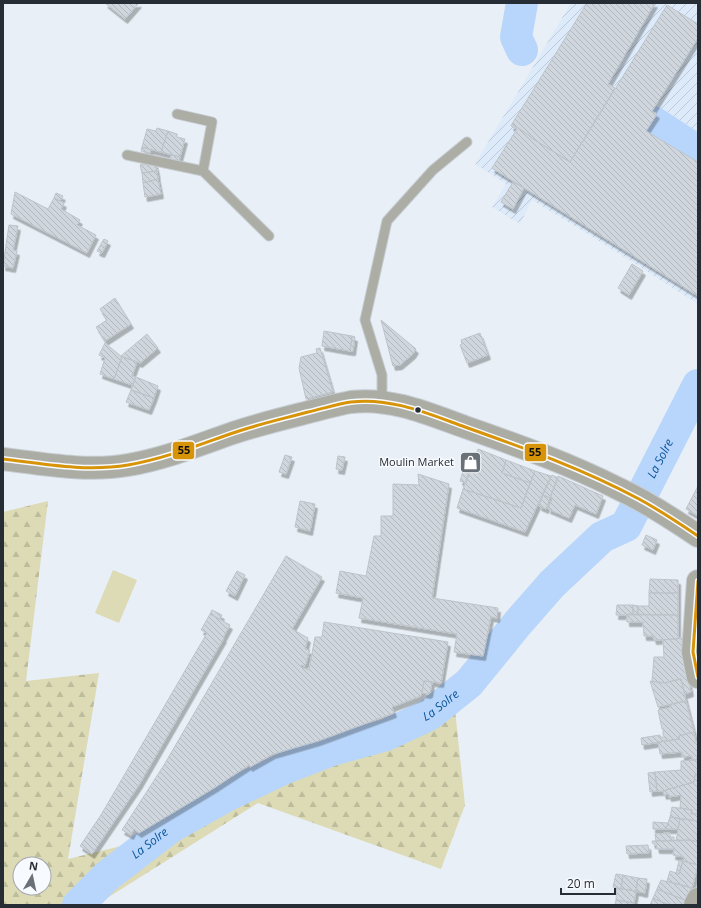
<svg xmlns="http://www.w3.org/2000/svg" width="701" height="908" font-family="'Open Sans',sans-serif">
<defs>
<pattern id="industrial-furrows" width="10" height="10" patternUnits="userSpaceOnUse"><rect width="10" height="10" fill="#dceafa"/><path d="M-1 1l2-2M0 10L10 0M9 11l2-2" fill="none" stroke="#bdc9d7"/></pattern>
<pattern id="forest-firs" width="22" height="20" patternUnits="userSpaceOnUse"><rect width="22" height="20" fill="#dcdbb5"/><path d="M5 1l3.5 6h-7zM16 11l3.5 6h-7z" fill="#bdbc9c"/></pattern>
<pattern id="building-back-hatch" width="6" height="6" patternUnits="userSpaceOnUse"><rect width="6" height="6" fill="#d0d6dd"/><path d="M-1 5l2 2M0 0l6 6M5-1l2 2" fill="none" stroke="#b3b8be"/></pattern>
<filter id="shadow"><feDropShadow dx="2.5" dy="4.5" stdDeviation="0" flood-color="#0004"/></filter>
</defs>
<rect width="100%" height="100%" fill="#e8eff6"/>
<path fill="url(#industrial-furrows)" d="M571 3H698V304L601 242 532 200 520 224 492 207 506 184 475 164Z"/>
<path fill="url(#forest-firs)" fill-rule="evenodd" d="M48 501 26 681 99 673 68 859 121 846 258 767 349 737 424 707 452 681 465 805 441 869 258 803 96 905H3V512ZM20 864H44V888H20Z"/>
<path fill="#dcdbb5" d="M113 570 137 580 119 623 95 613Z"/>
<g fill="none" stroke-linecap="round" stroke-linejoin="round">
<g stroke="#b8d6fb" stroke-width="32">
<path d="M522 50 516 37 522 3"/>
<path d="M653 122 698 151"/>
<path id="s1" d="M78 905 107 876 171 827 228 795 285 768 332 750 386 735 429 715 469 683 517 624 552 584 602 537 626 526 698 385"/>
</g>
</g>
<path fill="url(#building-back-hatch)" stroke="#bdc3c9" filter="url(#shadow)" d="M105 3H139L125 19Z
M587 3H655L608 84 615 88 570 162 530 137V136L512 124Z
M667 5 698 24V38L652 111 657 114 646 131 698 162V296L492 168 517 129 511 126 512 124 530 136V137L570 162Z
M157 128 168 131 161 152 142 147 147 129 156 131Z
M168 131 177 134V137L185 139 180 157 161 152Z
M142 147 151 150 150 153 141 151Z
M171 155 180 157 179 161 170 159Z
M155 163 157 171 142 173 140 165Z
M157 171 158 179 143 183 142 173Z
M158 179 161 194 145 197 143 183Z
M513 182 524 188 513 209 501 202Z
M15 192 48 209 54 198 64 203 61 209 80 220 77 225 96 235 87 253 11 214Z
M56 193 63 196 60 201 54 198Z
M9 225 18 226 13 250 17 251 13 268 3 266Z
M104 239 108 241 102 253 97 251Z
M632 264 643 271 629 295 618 288Z
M115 298 131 324 105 341 96 327 107 320 100 309Z
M381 320 416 349 413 354 400 365 393 366Z
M324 331 352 336 350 351 322 346Z
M480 333 488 355 467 363 460 345 462 344 461 340Z
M147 334 158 348 140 363 121 356Z
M352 336 355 337 353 351H350Z
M105 343 122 357 114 379 100 374 105 358 99 355Z
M320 348 333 392 306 399 299 368 301 357 317 353 316 349Z
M122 357 137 362 132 376 136 377 132 385 114 379Z
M136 377 158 386 154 398 131 390Z
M131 390 154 398 149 410 126 402Z
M478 449 506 460 502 473 530 483 521 508 463 489Z
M285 455 292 457 286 474 279 472Z
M468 455 475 457 466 483 460 481Z
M338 456 345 457 342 470 336 469Z
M506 460 535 471 530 483 502 473Z
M535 471 551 476 525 532 457 508 463 489 521 508Z
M418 474 449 484 432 598 498 608 497 618 491 617 483 656 454 652 457 634 359 618 363 598 336 593 340 571 366 576 374 536H381V516H393V484L419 485Z
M552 475 558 478 550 498 543 495Z
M558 476 603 496 596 514 575 505 569 518 548 509 552 499 550 498Z
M698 486V516L686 509Z
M543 495 550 498 546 509 539 506Z
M300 501 315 504 310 531 295 527Z
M646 535 657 540 653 550 642 545Z
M286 556 322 577 292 629 308 638 305 649 310 650 305 666 301 665V667L309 670 315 637H322L324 622 448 642 441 683 424 681 421 696 392 707 394 713 318 741 273 754 250 767 249 765 214 788 139 833 134 829 131 835 122 830 164 765Z
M237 571 245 575 235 596 226 591Z
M650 579 678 580V593H649Z
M649 593H678V615H638V606H649Z
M617 605H633V615H616Z
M633 605 638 606V615H633Z
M212 610 222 615 220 619 210 614Z
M210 614 230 625 223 638H224L139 785 92 854 80 846 101 815 207 633 201 630Z
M627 614 678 615V639L654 640 653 636H644L643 622H627Z
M684 638 686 664 691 692 685 694 681 679 664 683 652 681 654 657H664L663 640Z
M681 679 686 701 658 707 650 681 664 683Z
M424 681 432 682 430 693 428 694 422 693Z
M686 701 694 732 679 736V739L642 745 641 738 660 735V737H665L663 735V728L662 729 658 710 671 707V704Z
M694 732 696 742H698V758L696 760H692V756L682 757V752L660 754 658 742 679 739V736Z
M697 758 698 775H695L694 782 663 791H657L655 772 681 770V761L696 760Z
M655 772 657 791 650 792 648 773Z
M695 775H698V814H691L692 810 680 808 681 795 669 797 668 794 664 795 663 791 694 782Z
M672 807 692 810 691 814H698V821L670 817Z
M670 817 680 819 678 829H666Z
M680 819 698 821V842L690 840 676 841Z
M653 822 668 823 666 829H653Z
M670 833V837H674V841H656L655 834Z
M690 840 698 842V865L683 861 684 857 673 855 674 849H657L656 844H653L652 841Z
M648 845 649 853 627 854 626 846Z
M679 861H683L679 874 676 873Z
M683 861 698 865 692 888 667 881 670 871 679 874Z
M616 874 623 875 621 889 613 887Z
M623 875 638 878 636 891 621 889Z
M638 878 647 879 645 893 636 891Z
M661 880 692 888 687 901 657 889Z
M617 888 636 891 634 903 616 900Z
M657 889 687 901 685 905H669L653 898Z
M653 898 669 905H650Z
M616 900 634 903 633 905H615Z"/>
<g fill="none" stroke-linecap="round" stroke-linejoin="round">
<defs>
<path id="lane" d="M177 114 212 122 203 171
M127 155 203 171 269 236
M382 402V375L365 320 387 221 433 170 467 142"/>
<path id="secondary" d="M3 459C44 464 87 472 128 465 163 459 196 446 230 434 253 426 277 420 301 414 317 410 334 405 351 402 390 397 429 414 465 427 517 445 570 464 619 489 647 502 673 519 698 536
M698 581 693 652 698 677
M695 905 698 899"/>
</defs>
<use href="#lane" stroke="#c6ccd2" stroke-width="11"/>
<use href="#secondary" stroke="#c6ccd2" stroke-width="24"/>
<use href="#lane" stroke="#acada4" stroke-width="9"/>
<use href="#secondary" stroke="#abaca4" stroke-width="22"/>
<defs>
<path id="bus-1" d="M3 459C44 464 86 472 128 465 163 459 196 446 230 434 255 425 282 419 308 412 322 409 337 404 351 402 391 397 429 414 465 427 524 448 583 469 639 499 659 510 679 523 698 536
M698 581 693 652 698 677"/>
</defs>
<use href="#bus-1" stroke="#f7fafe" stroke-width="6"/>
<use href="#bus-1" stroke="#d89408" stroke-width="3"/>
</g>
<defs>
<symbol id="shop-square" viewBox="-11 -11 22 22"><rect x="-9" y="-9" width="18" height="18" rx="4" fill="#6b7178" stroke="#f7fafe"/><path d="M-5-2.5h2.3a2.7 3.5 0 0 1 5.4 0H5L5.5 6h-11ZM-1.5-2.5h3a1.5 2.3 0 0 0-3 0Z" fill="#fff"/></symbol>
</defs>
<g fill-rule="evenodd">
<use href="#shop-square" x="458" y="450" width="25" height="25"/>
</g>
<circle fill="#272d34" stroke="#f7fafe" stroke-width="1.5" cx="418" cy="410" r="3.5"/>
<g text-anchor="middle" stroke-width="3" stroke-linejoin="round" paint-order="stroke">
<g font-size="11" fill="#272d34" stroke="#f7fafe" text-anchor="end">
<text x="454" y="466">Moulin Market</text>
</g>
<g font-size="12" font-style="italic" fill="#0a5399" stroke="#f7fafe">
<text dy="4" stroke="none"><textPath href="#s1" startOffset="755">La Solre</textPath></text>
<text dy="4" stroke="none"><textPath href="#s1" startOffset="419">La Solre</textPath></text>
<text dy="4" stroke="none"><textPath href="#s1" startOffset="95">La Solre</textPath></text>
</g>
</g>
<g stroke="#f7fafe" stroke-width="1.5">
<rect x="172" y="441" width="23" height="19" rx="4" fill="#d89408"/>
<rect x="524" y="443" width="23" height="19" rx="4" fill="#d89408"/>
</g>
<g font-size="11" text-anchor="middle" font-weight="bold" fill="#111">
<text x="184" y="454">55</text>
<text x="535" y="456">55</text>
</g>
<rect width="701" height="908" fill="none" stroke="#272d34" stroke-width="8"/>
<g transform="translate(32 876) rotate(9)"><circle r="19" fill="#f7fafe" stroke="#a4a8ad"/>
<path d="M0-3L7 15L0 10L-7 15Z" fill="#6b7178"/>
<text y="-6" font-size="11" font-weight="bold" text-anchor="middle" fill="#272d34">N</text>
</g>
<path d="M561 888v6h54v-6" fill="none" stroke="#272d34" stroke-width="2"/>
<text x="567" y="888" font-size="12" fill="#272d34" stroke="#f7fafe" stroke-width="3" paint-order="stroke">20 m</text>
</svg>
